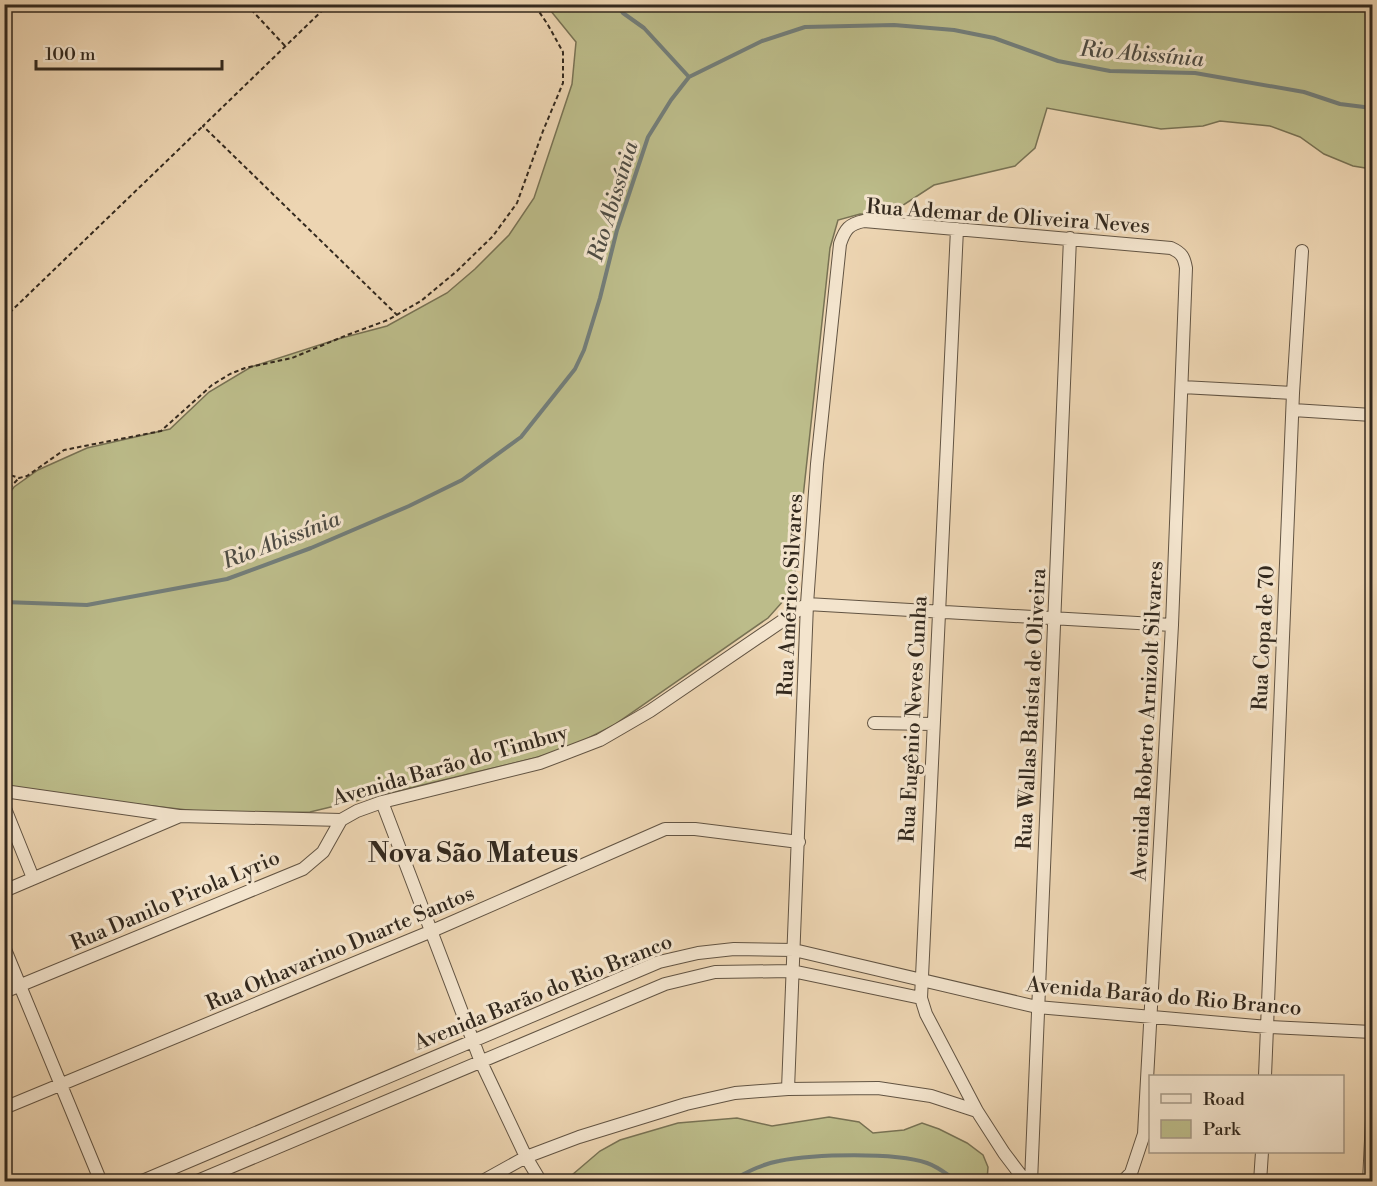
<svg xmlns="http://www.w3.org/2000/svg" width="1377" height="1186" font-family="'Libre Bodoni',serif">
<rect width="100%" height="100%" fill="#edd5b2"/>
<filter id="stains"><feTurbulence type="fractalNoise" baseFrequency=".00333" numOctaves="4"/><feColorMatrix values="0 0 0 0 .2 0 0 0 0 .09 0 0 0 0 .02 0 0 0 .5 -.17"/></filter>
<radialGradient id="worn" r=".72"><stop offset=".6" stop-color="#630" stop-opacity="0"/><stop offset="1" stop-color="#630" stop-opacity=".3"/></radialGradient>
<path fill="#bcbc8a" stroke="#787254" stroke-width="1.5" d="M546 5H1372V169L1353 166 1324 154 1300 137 1270 126 1220 121 1203 126 1161 129 1047 108 1035 148 1015 166 934 185 888 215 860 214 838 220 830 248 793 590 768 618 614 725 571 747 535 758 310 812 213 813 50 794 5 787V499L14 487 38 470 87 448 170 429 209 392 251 367 338 339 387 326 447 293 475 269 509 235 534 198 572 84 576 42Z
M829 1117 859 1122 873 1133 904 1130 922 1123 939 1129 967 1143 983 1155 988 1167 987 1181H565L600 1151 620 1140 678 1123 737 1118 772 1126Z"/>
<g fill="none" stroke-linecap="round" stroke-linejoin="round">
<path stroke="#737e7a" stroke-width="4" d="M616 4 623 13 644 28 689 77
M4 602 87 605 227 579 311 548 409 506 462 480 521 437 575 369 584 350 600 298 617 230 648 137 671 100 689 77 762 41 805 27 894 25 954 30 994 38 1058 61 1110 71 1195 73 1304 92 1340 104 1372 108
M728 1182C744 1174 761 1164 779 1161 814 1154 895 1152 927 1163 936 1166 944 1172 951 1177"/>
<defs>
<path id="street" d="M957 229 921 998 926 1014 977 1111 1004 1153 1026 1182
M1182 387 1293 393
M1293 410 1372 415
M874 723 933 724
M4 791 179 816
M382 802 481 1062 526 1157 541 1182
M4 806 33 878
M4 891 180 816 341 820 357 811 382 802 540 763 600 740 650 711 807 604 1172 625
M4 947 101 1182
M4 992 303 869 323 852 341 820
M1265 1076 1293 393 1302 251
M788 1089 807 604 817 464 840 244C845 229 849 224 864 221L1171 248C1182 253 1184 257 1186 268L1172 625 1144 1134 1131 1173 1122 1182
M4 1108 432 931 665 829H695L799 842
M140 1182 659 962 698 953 734 949 794 950 1037 1007 1268 1027 1372 1032
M195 1182 665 984 715 972 792 971 921 998
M481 1182 526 1157 579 1137 686 1104 735 1093 788 1089 878 1088 931 1096 977 1111
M1031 1182 1070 238
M1260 1182 1262 1152
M1369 1182 1372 1119"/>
</defs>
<use href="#street" stroke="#625443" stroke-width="14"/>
<path stroke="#33291e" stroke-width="2" stroke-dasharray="4.5 3" stroke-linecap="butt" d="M246 4 286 47
M329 4 203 126 397 315
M4 318 203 126
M4 473 19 478 27 476 64 450 161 431 212 385 230 374 245 368 292 358 347 335 388 320 421 301 457 271 493 236 517 203 543 131 563 83V52L548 25 534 4
M4 494 19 478"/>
<use href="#street" stroke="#f3e4cd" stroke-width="12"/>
</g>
<g text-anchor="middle" stroke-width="6" stroke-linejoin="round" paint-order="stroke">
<g font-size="21" fill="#33291e" stroke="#f3e4cd">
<text transform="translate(1008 216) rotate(4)" y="7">Rua Ademar de Oliveira Neves</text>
<text transform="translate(790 595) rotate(-87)" y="7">Rua Américo Silvares</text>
<text transform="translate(1263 638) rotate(-87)" y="7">Rua Copa de 70</text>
<text transform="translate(1031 709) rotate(-87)" y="7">Rua Wallas Batista de Oliveira</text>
<text transform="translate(913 719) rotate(-87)" y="7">Rua Eugênio Neves Cunha</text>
<text transform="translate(1147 721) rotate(-87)" y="7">Avenida Roberto Arnizolt Silvares</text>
<text transform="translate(450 765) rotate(-16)" y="7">Avenida Barão do Timbuy</text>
<text transform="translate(175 900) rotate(-23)" y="7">Rua Danilo Pirola Lyrio</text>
<text transform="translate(340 948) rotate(-23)" y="7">Rua Othavarino Duarte Santos</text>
<text transform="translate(543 992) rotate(-22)" y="7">Avenida Barão do Rio Branco</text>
<text transform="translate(1164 996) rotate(5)" y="7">Avenida Barão do Rio Branco</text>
</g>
<g font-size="22" font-style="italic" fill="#4e4c44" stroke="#f3e4cd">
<text transform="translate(1142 53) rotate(5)" y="8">Rio Abissínia</text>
<text transform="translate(612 201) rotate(-73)" y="8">Rio Abissínia</text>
<text transform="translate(281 539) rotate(-21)" y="8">Rio Abissínia</text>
</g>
<g font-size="27" font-weight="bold" fill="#33291e" stroke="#f3e4cd">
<text x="473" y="862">Nova São Mateus</text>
</g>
</g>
<rect width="1377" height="1186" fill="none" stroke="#edd5b2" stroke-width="24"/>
<rect x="6" y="6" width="1365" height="1174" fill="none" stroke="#33291e" stroke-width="3"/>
<rect x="12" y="12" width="1353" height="1162" fill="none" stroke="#33291e" stroke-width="1.5"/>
<rect x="1149" y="1075" width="195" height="78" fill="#f3e4cd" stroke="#a69987" stroke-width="1.5"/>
<rect x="1161" y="1094" width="30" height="9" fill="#f3e4cd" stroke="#a69987" stroke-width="1.5"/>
<text x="1203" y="1105" font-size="18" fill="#33291e">Road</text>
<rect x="1161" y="1120" width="30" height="18" fill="#bcbc8a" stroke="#a69987" stroke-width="1.5"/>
<text x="1203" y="1135" font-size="18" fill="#33291e">Park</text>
<path d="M36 60v9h186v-9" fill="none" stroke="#33291e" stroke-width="3"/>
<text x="45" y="60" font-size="18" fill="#33291e" stroke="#f3e4cd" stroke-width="4.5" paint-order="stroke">100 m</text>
<rect width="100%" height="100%" filter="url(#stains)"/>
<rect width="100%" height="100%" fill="url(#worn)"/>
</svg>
